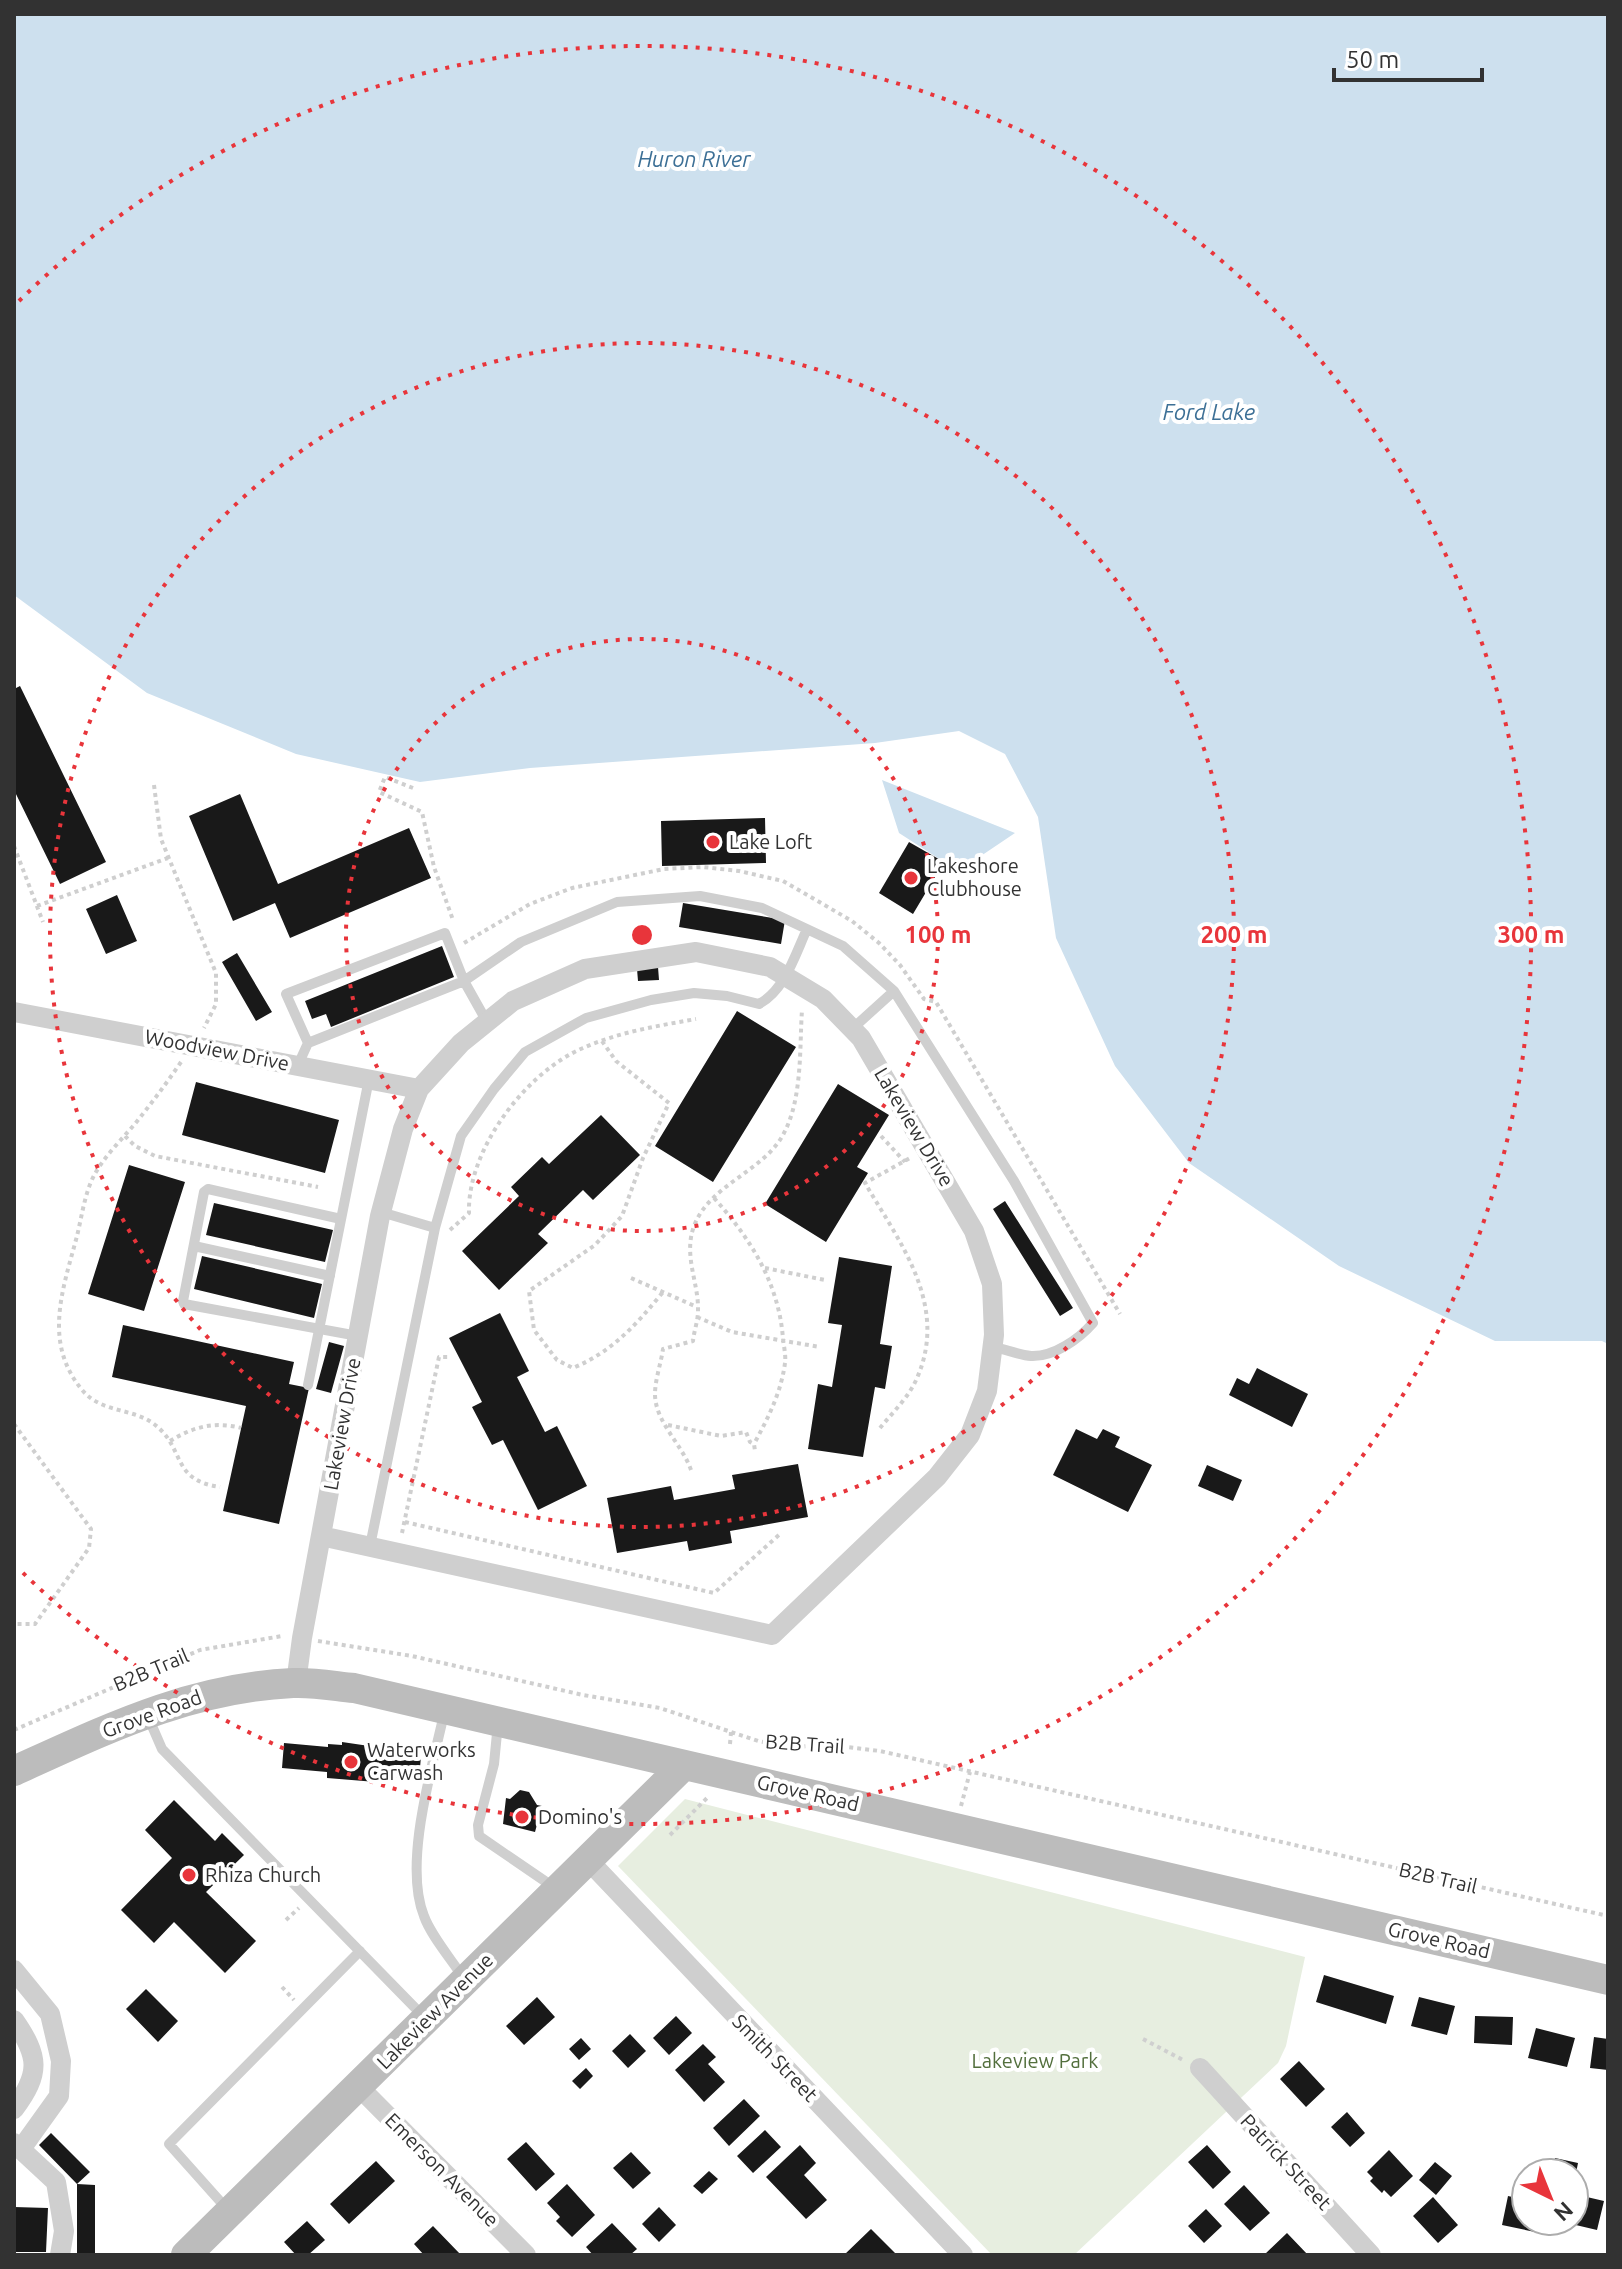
<svg xmlns="http://www.w3.org/2000/svg" width="1622" height="2269" font-family="Ubuntu,sans-serif">
<rect width="100%" height="100%" fill="#fff"/>
<path fill="#e7eee0" d="M685 1799 1305 1957 1286 2046 1278 2063 1074 2255H992L618 1866Z"/>
<path fill="#cde0ee" d="M14 14H1608V1344L1602 1341H1495L1339 1266 1189 1163 1115 1066 1056 938 1038 817 1005 754 959 731 875 743 530 768 420 782 296 754 147 693 14 595Z
M882 780 1015 833 966 866 944 862 899 833Z"/>
<path fill="#191919" d="M20 686 106 862 60 884 14 790V689Z
M240 794 278 884 409 828 431 878 290 938 275 903 233 921 189 816Z
M765 818 766 863 662 866 661 821Z
M909 842 944 862 913 914 879 893Z
M117 895 137 941 106 954 86 909Z
M683 903 785 920 781 944 679 927Z
M442 946 454 977 331 1027 326 1014 312 1019 305 1001Z
M237 953 272 1012 256 1021 222 962Z
M658 967 659 980 638 981 637 969Z
M737 1011 796 1047 713 1182 655 1146Z
M196 1082 339 1120 325 1173 182 1135Z
M838 1084 889 1115 857 1167 868 1173 826 1242 765 1204Z
M601 1115 640 1155 593 1200 583 1190 538 1234 548 1243 499 1290 462 1251 519 1196 511 1187 542 1157 549 1164Z
M129 1165 185 1182 144 1311 88 1294Z
M1005 1201 1073 1308 1060 1316 993 1209Z
M214 1203 333 1230 325 1262 206 1235Z
M202 1256 322 1284 314 1318 194 1289Z
M839 1257 892 1266 880 1344 892 1346 885 1389 875 1387 863 1457 808 1449 818 1384 832 1387 842 1325 828 1323Z
M500 1313 529 1371 517 1377 545 1432 557 1426 587 1486 538 1510 503 1440 492 1445 472 1407 482 1402 449 1338Z
M123 1325 294 1362 289 1384 309 1388 279 1524 223 1511 246 1406 112 1377Z
M329 1342 344 1346 331 1393 316 1389Z
M1257 1368 1308 1394 1292 1427 1229 1395 1237 1378 1249 1384Z
M1076 1429 1097 1439 1103 1429 1120 1437 1115 1447 1152 1465 1128 1512 1053 1475Z
M798 1464 808 1517 730 1531 732 1543 689 1551 687 1541 617 1553 607 1498 671 1486 674 1500 735 1489 732 1475Z
M1207 1465 1242 1480 1233 1501 1198 1486Z
M342 1742 376 1747V1753L421 1756 419 1780 377 1776 376 1782 327 1778V1772L282 1768 284 1743 328 1747V1744L342 1745Z
M520 1790 529 1792 537 1805 542 1806 535 1832 503 1824 506 1798 510 1799Z
M174 1800 215 1841 222 1833 244 1855 206 1892 256 1941 225 1973 174 1922 154 1943 121 1910 172 1858 145 1830Z
M1324 1975 1394 1996 1386 2024 1316 2002Z
M146 1989 178 2021 158 2042 126 2009Z
M537 1997 555 2017 524 2045 506 2026Z
M1419 1997 1455 2006 1447 2035 1411 2026Z
M676 2016 692 2033 669 2055 653 2038Z
M1475 2016 1513 2017 1512 2045 1474 2043Z
M1536 2028 1575 2038 1567 2067 1528 2058Z
M630 2034 646 2051 628 2068 612 2051Z
M1594 2037 1608 2039V2070L1590 2068Z
M581 2038 591 2049 579 2060 569 2049Z
M703 2044 716 2057 708 2064 725 2082 704 2102 675 2070Z
M1299 2061 1325 2089 1306 2107 1280 2079Z
M586 2068 593 2076 580 2089 572 2081Z
M744 2099 760 2116 729 2146 713 2128Z
M1347 2112 1365 2133 1350 2147 1331 2127Z
M765 2130 781 2147 753 2173 737 2156Z
M51 2133 90 2172 77 2184 39 2145Z
M526 2142 555 2174 536 2191 507 2159Z
M800 2145 816 2163 804 2175 827 2200 806 2219 766 2177Z
M1207 2145 1231 2172 1213 2189 1188 2162Z
M1389 2150 1413 2176 1391 2197 1384 2190 1382 2193 1370 2181 1373 2178 1367 2172Z
M631 2152 651 2173 633 2189 613 2168Z
M1555 2158 1578 2163 1576 2173H1552Z
M376 2161 395 2181 349 2224 330 2204Z
M1435 2162 1452 2176 1436 2195 1419 2180Z
M709 2171 718 2179 702 2194 693 2186Z
M77 2184 95 2185V2255H77Z
M567 2184 595 2215 572 2237 556 2221 560 2217 547 2203Z
M1244 2185 1270 2213 1250 2231 1224 2204Z
M1574 2194 1604 2201 1597 2230 1563 2222 1574 2221Z
M1508 2196 1526 2200V2221H1537L1535 2232 1502 2225Z
M1433 2197 1458 2225 1438 2243 1413 2216Z
M14 2207 48 2208 46 2252H14Z
M659 2207 676 2225 659 2242 642 2224Z
M1206 2209 1222 2226 1204 2243 1188 2226Z
M307 2221 325 2240 308 2255H296L284 2242Z
M612 2223 637 2249 630 2255H593L586 2247Z
M433 2226 461 2255H424L414 2244Z
M871 2229 897 2255H844Z
M1287 2233 1308 2255H1264Z"/>
<g fill="none" stroke-linecap="round" stroke-linejoin="round">
<path stroke="#cfcfcf" stroke-width="4" stroke-dasharray="4 4" stroke-linecap="butt" d="M154 785 161 839 216 973V1004L204 1028
M413 788 385 777 379 792 422 812 434 867 453 920
M14 846 43 922
M37 906 168 858
M464 943 530 904 572 888 664 869 703 867 739 871 783 881 852 921 879 943 900 965 924 999 936 1002 1120 1314
M602 1041 616 1061 669 1103 643 1158 622 1216 595 1245 529 1291 534 1330 557 1360 573 1368C613 1351 636 1325 663 1292
M181 1062C166 1084 151 1104 134 1125 121 1140 106 1155 96 1172 85 1190 82 1216 77 1236 63 1289 42 1343 83 1391 102 1413 133 1408 154 1424 186 1448 170 1480 220 1487
M125 1136 135 1146 155 1156 318 1187
M881 1136 905 1162
M714 1198C750 1238 779 1283 783 1339 784 1347 786 1356 785 1363 781 1393 768 1418 754 1444
M450 1230 469 1213C467 1150 526 1072 583 1048 619 1032 657 1026 696 1019
M765 1268 825 1280
M631 1278 697 1307
M697 1317 732 1332 820 1347
M14 1424 91 1529 89 1548 35 1624H14
M668 1425 721 1436 746 1432 750 1442 754 1444 755 1451
M880 1428C893 1412 909 1397 917 1378 949 1305 900 1243 865 1183L910 1158
M170 1441C193 1427 214 1421 241 1428
M691 1470C682 1444 655 1422 655 1394 655 1380 661 1363 663 1349L693 1341C694 1331 698 1321 698 1311 699 1283 683 1256 694 1226 707 1191 748 1176 772 1150 804 1116 799 1053 802 1010
M405 1522 714 1593 780 1534
M402 1533 439 1357H449
M318 1641 412 1656 583 1695 660 1708 758 1741 793 1747 831 1745 880 1751 1608 1916
M14 1730 200 1650 282 1636
M730 1744 731 1732
M961 1806 970 1772
M670 1835 708 1797
M286 1920 299 1908
M282 1987 294 2000
M1143 2039 1183 2060"/>
<path stroke="#cfcfcf" stroke-width="10" d="M852 1029 894 991
M308 1043 286 994 445 933 464 981 521 942 617 902 700 896 762 908 843 946 894 991 1014 1181 1093 1323C1079 1339 1054 1357 1031 1356 1019 1355 1005 1349 993 1347
M298 1065 308 1043 464 981 487 1022
M381 1212 435 1228
M341 1219 208 1189 204 1192 183 1301 184 1304 358 1336
M194 1246 330 1276
M308 1385 369 1079
M370 1546 435 1228 461 1136 494 1089 525 1052 586 1018 651 1000 694 993 727 996 759 1004C785 990 795 955 807 929
M444 1714C432 1768 403 1864 424 1916 431 1936 452 1960 464 1979
M149 1719 162 1749 424 2017
M498 1723 494 1764 478 1825 479 1836 555 1888
M227 2209 169 2144 360 1951"/>
<path stroke="#cfcfcf" stroke-width="20" d="M14 1012 419 1089
M296 1683 302 1638 380 1216 403 1129 419 1089 461 1043 513 1001 585 969 696 952 770 967 823 999 861 1038 974 1231 992 1284 994 1335 987 1391 970 1435 937 1477 772 1635 321 1536
M588 1860 963 2255
M14 1970 50 2014 61 2061 59 2096 21 2149
M14 2020C39 2056 41 2073 14 2109
M1200 2068 1371 2255
M358 2086 526 2255
M14 2143 56 2182 64 2231 60 2255"/>
<path stroke="#bcbcbc" stroke-width="30" d="M14 1771C107 1729 189 1688 293 1683 313 1682 334 1686 354 1688L1608 1980
M186 2255 683 1766"/>
</g>
<g fill="none" stroke="#e8353b" stroke-width="4" stroke-dasharray="4 8">
<circle cx="642" cy="935" r="296"/>
<circle cx="642" cy="935" r="592"/>
<path d="M19 301A889 889 0 1 1 19 1569"/>
</g>
<g fill="#e8353b" stroke="#fff" stroke-width="3">
<circle cx="713" cy="842" r="8"/>
<circle cx="911" cy="878" r="8"/>
<circle cx="351" cy="1762" r="8"/>
<circle cx="522" cy="1817" r="8"/>
<circle cx="189" cy="1875" r="8"/>
</g>
<g text-anchor="middle" stroke-width="8" stroke-linejoin="round" paint-order="stroke">
<g font-size="20" fill="#323232" stroke="#fff" text-anchor="start">
<text x="729" y="849">Lake Loft</text>
<text x="927" y="873">Lakeshore<tspan x="927" dy="23">Clubhouse</tspan></text>
<text x="367" y="1757">Waterworks<tspan x="367" dy="23">Carwash</tspan></text>
<text x="538" y="1824">Domino's</text>
<text x="205" y="1882">Rhiza Church</text>
</g>
<g font-size="20" fill="#323232" stroke="#fff">
<text transform="translate(217 1050) rotate(11)" y="7">Woodview Drive</text>
<text transform="translate(914 1127) rotate(59)" y="7">Lakeview Drive</text>
<text transform="translate(342 1424) rotate(-80)" y="7">Lakeview Drive</text>
<text transform="translate(151 1670) rotate(-23)" y="7">B2B Trail</text>
<text transform="translate(152 1714) rotate(-20)" y="7">Grove Road</text>
<text transform="translate(805 1744) rotate(4)" y="7">B2B Trail</text>
<text transform="translate(808 1793) rotate(13)" y="7">Grove Road</text>
<text transform="translate(1438 1878) rotate(13)" y="7">B2B Trail</text>
<text transform="translate(1439 1940) rotate(13)" y="7">Grove Road</text>
<text transform="translate(435 2011) rotate(-45)" y="7">Lakeview Avenue</text>
<text transform="translate(775 2058) rotate(46)" y="7">Smith Street</text>
<text transform="translate(1286 2162) rotate(47)" y="7">Patrick Street</text>
<text transform="translate(442 2170) rotate(45)" y="7">Emerson Avenue</text>
</g>
<g font-size="20" fill="#536f3d" stroke="#fff">
<text x="1035" y="2068">Lakeview Park</text>
</g>
<g font-size="22" font-style="italic" fill="#3d7096" stroke="#fff">
<text x="694" y="167">Huron River</text>
<text x="1209" y="420">Ford Lake</text>
</g>
</g>
<circle cx="642" cy="935" r="12" fill="#e8353b" stroke="#fff" stroke-width="4"/>
<g font-size="24" text-anchor="middle" font-weight="bold" fill="#e8353b" stroke="#fff" stroke-width="8" stroke-linejoin="round" paint-order="stroke">
<text x="938" y="943">100 m</text>
<text x="1234" y="943">200 m</text>
<text x="1531" y="943">300 m</text>
</g>
<rect width="1622" height="2269" fill="none" stroke="#323232" stroke-width="32"/>
<g transform="translate(1550 2197) rotate(137)"><circle r="38" fill="#ffffff" stroke="#adadad" stroke-width="2"/>
<path d="M0-6L14 30L0 20L-14 30Z" fill="#e8353b"/>
<text y="-12" font-size="22" font-weight="bold" text-anchor="middle" fill="#323232">N</text>
</g>
<path d="M1334 68v12h148v-12" fill="none" stroke="#323232" stroke-width="4"/>
<text x="1346" y="68" font-size="24" fill="#323232" stroke="#ffffff" stroke-width="6" paint-order="stroke">50 m</text>
</svg>
